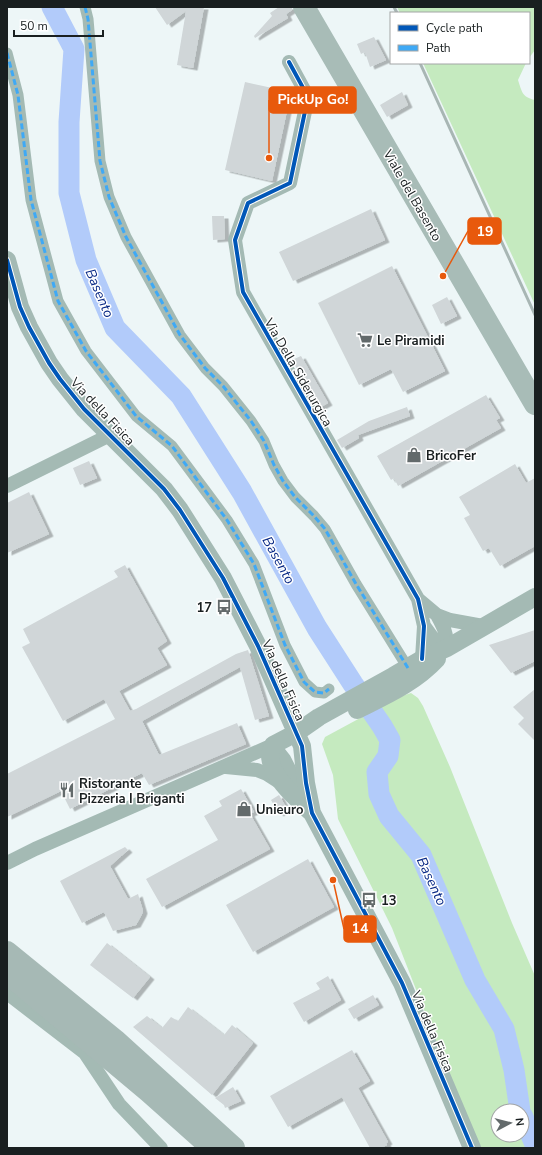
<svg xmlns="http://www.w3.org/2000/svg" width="542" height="1155" font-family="'Nunito Sans',sans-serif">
<defs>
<filter id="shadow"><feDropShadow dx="4.5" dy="2.5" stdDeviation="0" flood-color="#0004"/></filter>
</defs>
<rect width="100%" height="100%" fill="#edf6f7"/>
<path fill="#c5eabf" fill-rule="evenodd" d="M397 7H535V50L529 58V13H400Z
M423 63H526L518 80C522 92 522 97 535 100V305Z
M411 693 418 698 423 706 450 767 512 923 535 976V1148H478L392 928 338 819 333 775 322 744 325 737 399 697ZM498 1111H522V1135H498Z"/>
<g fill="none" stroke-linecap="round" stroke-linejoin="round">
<path stroke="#b2cbfa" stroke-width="21" d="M52 7 74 49 69 122V193L86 260 115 328 181 396 242 492 317 628 353 684 382 726 390 740 388 756 377 772 379 794 389 816 421 855 475 980 504 1029 514 1070 520 1111
M522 1115 535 1144"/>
</g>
<path fill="#d0d6d8" filter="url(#shadow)" d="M155 7H204L193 68 177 65 186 11 167 25Z
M279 7H292V10L286 14 288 18 255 38 254 36 272 16 270 13Z
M374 37 386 60 370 67 365 52 361 54 357 44Z
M245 82 291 92 272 181 225 170Z
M402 92 408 105 387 117 380 105Z
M371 209 385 240 293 281 279 252Z
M212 216H224L225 239 213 240Z
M392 266 445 371 403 392 391 369 359 385 318 303Z
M447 297 457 316 441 324 432 305Z
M301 356 328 403 319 408 292 360Z
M486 395 500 418 496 420 501 428 398 486 394 478 391 480 377 456Z
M407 407 410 416 358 435 359 438 342 448 337 440 369 421Z
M89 461 97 478 80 485 73 468Z
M515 464 526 483 535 478V546L500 566 489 548 483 551 464 518 470 515 459 497Z
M29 492 49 534 7 553V503Z
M125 565 167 641 157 648 167 665 119 691 130 711 136 709 236 654 248 650 269 716 255 720 240 667 142 721 159 755 237 723 246 744 149 785 142 773 70 809 61 791 7 817V774L115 719 104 699 63 721 22 647 30 643 23 629 118 577 114 571Z
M535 630V661L511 673 489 645Z
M535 689V741L518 724 524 718 513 707Z
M241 789 254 812 250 814 270 849 162 907 146 879 218 840 204 816 222 806 219 801Z
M279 795 287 809 279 814 271 800Z
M125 847 128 850 110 866 128 899 138 894 143 911 142 914 136 925 113 931 104 912 82 923 60 881Z
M308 859 334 907 253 952 226 905Z
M107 943 150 977 133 998 90 965Z
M328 976 341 1000 304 1022 293 1003 320 989 316 983Z
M373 995 379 1005 354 1019 348 1009Z
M188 1007 224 1035 232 1025 253 1043 212 1095 133 1027 147 1016 162 1028 171 1017 178 1021Z
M352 1050 370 1081 358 1088 388 1142 386 1143 387 1145 381 1148H370L342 1097 288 1127 270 1096Z
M233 1087 241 1101 225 1108 224 1105 215 1098Z"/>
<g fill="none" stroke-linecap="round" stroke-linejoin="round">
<path stroke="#a4bab4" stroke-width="11" d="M85 7 88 19 100 161 109 197 126 237 180 335 205 368 223 386 251 421 264 441 274 465 283 481 295 497 314 516 325 529 356 584 408 668
M7 53 18 95 31 200 58 301 86 351 136 416 172 446 227 520 254 564 285 645 304 682 315 692 324 693 329 689"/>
<path stroke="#a4bab4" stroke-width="14" d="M289 62 308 97 290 183 248 203 235 240 243 292 418 599 424 626 422 659
M7 486 110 435
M418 599 437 615 450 620 483 626
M437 615C444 628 447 633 447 648
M424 626 435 641 447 648
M226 767 257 770 267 774 281 783
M7 863 35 849 273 745 284 759 306 802
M7 993 85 1053 119 1104 161 1148"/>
<path stroke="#a4bab4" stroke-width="18" d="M7 260 20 307 29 327 49 363 60 379 84 409 164 489 180 510 223 578 258 646 302 746 306 783 312 813 402 983 472 1148
M357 710C385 696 415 683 437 659
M312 813C298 800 269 776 270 754 271 751 272 748 273 745L296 733 319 717 393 676 422 659 447 648 535 597"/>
<path stroke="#a8bcb7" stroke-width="22" d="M304 7 535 404"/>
<path stroke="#a6b9b5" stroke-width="22" d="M7 952 115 1040 234 1148
M7 973 148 1091 212 1148"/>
<path stroke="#a8b6b4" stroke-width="3" d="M394 7 397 13
M420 63 535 315"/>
<path stroke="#3fa9f5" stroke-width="3" stroke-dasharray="6 3" stroke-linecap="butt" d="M85 7 88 19 100 161 109 197 126 237 180 335 205 368 223 386 251 421 264 441 274 465 283 481 295 497 314 516 325 529 356 584 408 668
M7 53 18 95 31 200 58 301 86 351 136 416 172 446 227 520 254 564 285 645 304 682 315 692 324 693 329 689"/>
<defs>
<path id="cycleway" d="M289 62 308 97 290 183 248 203 235 240 243 292 418 599 424 626 422 659
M7 260 20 307 29 327 49 363 60 379 84 409 164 489 180 510 223 578 258 646 302 746 306 783 312 813 402 983 472 1148"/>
</defs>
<use href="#cycleway" stroke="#fff" stroke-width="6"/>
<use href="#cycleway" stroke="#0057b8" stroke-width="4"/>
</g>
<defs>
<symbol id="supermarket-bare" viewBox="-9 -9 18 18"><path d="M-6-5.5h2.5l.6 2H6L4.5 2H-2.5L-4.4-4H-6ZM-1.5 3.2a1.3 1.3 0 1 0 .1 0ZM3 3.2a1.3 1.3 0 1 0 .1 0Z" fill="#636a6b" stroke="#fff" stroke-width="2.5" paint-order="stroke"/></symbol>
<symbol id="shop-bare" viewBox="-9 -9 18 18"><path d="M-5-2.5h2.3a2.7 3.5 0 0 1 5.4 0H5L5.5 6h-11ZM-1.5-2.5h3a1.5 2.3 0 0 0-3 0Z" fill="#636a6b" stroke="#fff" stroke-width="2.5" paint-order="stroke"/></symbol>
<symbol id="bus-bare" viewBox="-9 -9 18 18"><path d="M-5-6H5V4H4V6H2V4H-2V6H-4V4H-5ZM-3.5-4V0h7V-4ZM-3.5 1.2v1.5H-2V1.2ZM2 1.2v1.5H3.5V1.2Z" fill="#636a6b" stroke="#fff" stroke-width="2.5" paint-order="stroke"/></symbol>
<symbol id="restaurant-bare" viewBox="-9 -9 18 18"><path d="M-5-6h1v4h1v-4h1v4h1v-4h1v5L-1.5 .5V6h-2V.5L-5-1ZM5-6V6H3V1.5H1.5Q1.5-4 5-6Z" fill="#636a6b" stroke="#fff" stroke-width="2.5" paint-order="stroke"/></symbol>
</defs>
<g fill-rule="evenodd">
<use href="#supermarket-bare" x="354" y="329" width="22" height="22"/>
<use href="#shop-bare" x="403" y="444" width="22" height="22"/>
<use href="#bus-bare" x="213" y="596" width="22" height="22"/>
<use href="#restaurant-bare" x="56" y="779" width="22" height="22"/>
<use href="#shop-bare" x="233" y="798" width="22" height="22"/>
<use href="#bus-bare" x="358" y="889" width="22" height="22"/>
</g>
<g text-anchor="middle" stroke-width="3" stroke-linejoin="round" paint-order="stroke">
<g font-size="13" fill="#191f20" stroke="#fff">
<text transform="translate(413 195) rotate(60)" y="5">Viale del Basento</text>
<text transform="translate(299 372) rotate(60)" y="5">Via Della Siderurgica</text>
<text transform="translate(103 411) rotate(47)" y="5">Via della Fisica</text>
<text transform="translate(284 680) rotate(66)" y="5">Via della Fisica</text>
<text transform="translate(433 1031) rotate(67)" y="5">Via della Fisica</text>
</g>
<g font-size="13" font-weight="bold" fill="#191f20" stroke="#fff" text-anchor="start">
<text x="377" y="345">Le Piramidi</text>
<text x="426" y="460">BricoFer</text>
<text x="212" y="612" text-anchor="end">17</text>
<text x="79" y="788">Ristorante<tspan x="79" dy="15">Pizzeria I Briganti</tspan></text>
<text x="256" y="814">Unieuro</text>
<text x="381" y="905">13</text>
</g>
<g font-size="14" font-style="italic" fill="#082885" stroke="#fff">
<text transform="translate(100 293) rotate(67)" y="5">Basento</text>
<text transform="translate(279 560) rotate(61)" y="5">Basento</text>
<text transform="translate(432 881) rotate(65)" y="5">Basento</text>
</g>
</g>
<path fill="none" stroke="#e8590c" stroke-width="1.5" d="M269 158L269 100M443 276L468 231M333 880L344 929"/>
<g fill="#e8590c" stroke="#fff" stroke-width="1.5">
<circle cx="269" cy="158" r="4"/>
<circle cx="443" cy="276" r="4"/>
<circle cx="333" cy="880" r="4"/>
</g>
<g fill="#e8590c" stroke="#e8590c" stroke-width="1.5">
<rect x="269" y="87" width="87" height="26" rx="4"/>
<rect x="468" y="218" width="33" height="26" rx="4"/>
<rect x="344" y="916" width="32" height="26" rx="4"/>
</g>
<g font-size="14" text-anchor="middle" font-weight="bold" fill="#fff">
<text x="313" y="104">PickUp Go!</text>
<text x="485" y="236">19</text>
<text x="360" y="933">14</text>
</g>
<rect width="542" height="1155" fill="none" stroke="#191f20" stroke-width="16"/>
<rect x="390" y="12" width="140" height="52" fill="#ffffff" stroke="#a3a5a6"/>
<rect x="398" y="25" width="20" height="6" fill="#0057b8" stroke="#a3a5a6"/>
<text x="426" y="32" font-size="12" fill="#191f20">Cycle path</text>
<rect x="398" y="45" width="20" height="6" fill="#3fa9f5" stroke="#a3a5a6"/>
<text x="426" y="52" font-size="12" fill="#191f20">Path</text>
<g transform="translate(510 1123) rotate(83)"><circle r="19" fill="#ffffff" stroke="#a3a5a6"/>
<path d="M0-3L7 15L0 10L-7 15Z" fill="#636a6b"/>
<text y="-6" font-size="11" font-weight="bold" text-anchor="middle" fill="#191f20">N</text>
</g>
<path d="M14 30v6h89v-6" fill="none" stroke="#191f20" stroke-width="2"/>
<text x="20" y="30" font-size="12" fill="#191f20" stroke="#ffffff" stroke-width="3" paint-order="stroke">50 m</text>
</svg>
